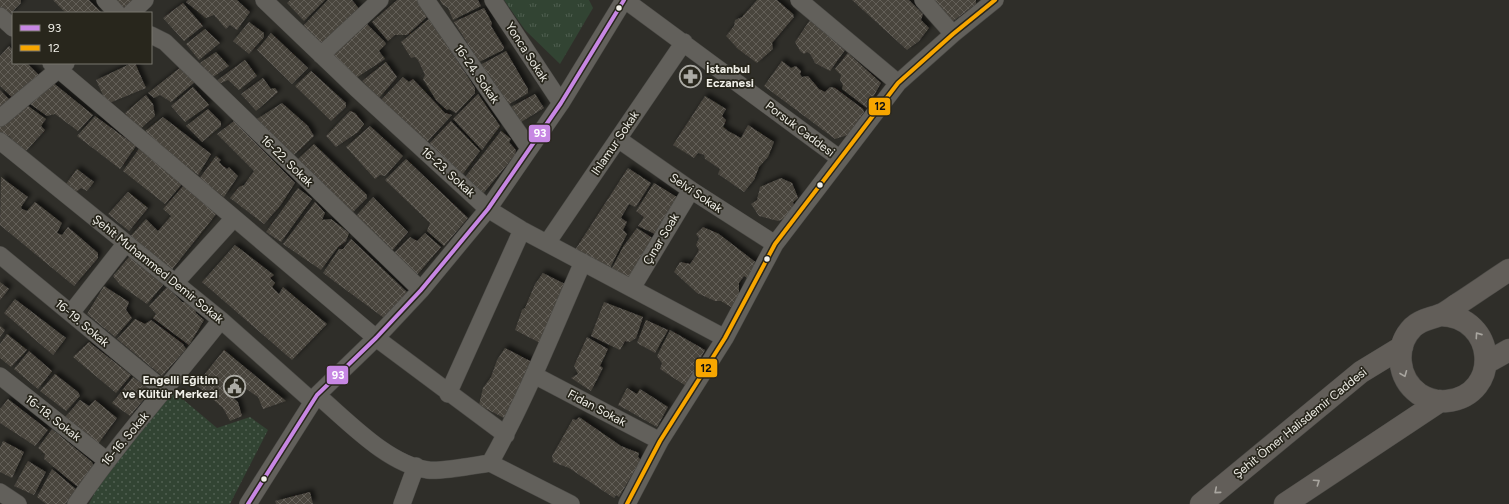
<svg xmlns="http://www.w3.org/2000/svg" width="1509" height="504" font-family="Figtree,sans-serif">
<defs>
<pattern id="grass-tufts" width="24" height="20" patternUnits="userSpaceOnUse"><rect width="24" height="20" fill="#324433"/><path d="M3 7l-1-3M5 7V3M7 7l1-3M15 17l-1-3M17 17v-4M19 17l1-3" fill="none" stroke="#505f51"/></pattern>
<pattern id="park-dots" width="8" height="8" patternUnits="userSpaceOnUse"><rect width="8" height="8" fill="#324433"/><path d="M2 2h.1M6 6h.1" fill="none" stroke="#505f51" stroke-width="1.8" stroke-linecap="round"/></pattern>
<pattern id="building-cross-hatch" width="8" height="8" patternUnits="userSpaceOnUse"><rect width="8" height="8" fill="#48443d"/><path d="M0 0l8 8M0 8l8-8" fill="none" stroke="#635f59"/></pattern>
<filter id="shadow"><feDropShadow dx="3.5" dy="-3.5" stdDeviation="2" flood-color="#0009"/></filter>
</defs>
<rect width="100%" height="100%" fill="#2f2e29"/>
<path fill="url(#grass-tufts)" d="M504 0H589L593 8 560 64 525 30Z"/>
<path fill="url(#park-dots)" d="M172 390 217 428 250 417 268 430 230 504H89L102 478Z"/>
<path fill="url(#building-cross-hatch)" filter="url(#shadow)" d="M0 0H21V3L7 17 0 10Z
M53 0H89L102 13H66Z
M114 0H133L123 8Z
M188 0H237L250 12 237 30 230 25 226 29 214 15 206 18 186 2Z
M290 0H325L304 21 287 3Z
M328 0H352L360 10 321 45 302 27Z
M397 0H418L429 15 407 35H395L388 41 372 22Z
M440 0H478L481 6 453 20 448 8 442 4Z
M757 0H777L793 14 794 17 772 43 773 49 757 63 738 49 726 36 734 26 735 20 742 17Z
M852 0H909L923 14 921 20 929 28 919 41 907 50Z
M934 0H976V4L952 22Z
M183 3 203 26 184 41 163 18Z
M484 8 492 23 491 26 504 47 503 50 479 62 454 22Z
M430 18 475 88V93L456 113 449 109 447 110 436 100 423 79 425 75 418 60 415 57 411 58 401 42Z
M810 20 845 50 830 71 815 63 810 54 807 52 804 54 800 51 795 42Z
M249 22 264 33V37L249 54 233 41Z
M367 24 385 42 386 44 379 51 385 59 356 78 333 55Z
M205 29 220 43 199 60 186 44Z
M271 33 308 68 292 84 257 50Z
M9 46 13 50V63H27L42 78 15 100 0 86V56Z
M506 51 528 89V93L506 106 480 65Z
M216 52 229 66 213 77 200 63Z
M848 53 881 83 867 108 842 89 843 85 840 80 841 75 835 69Z
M245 60 257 76 239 90 228 80 219 84 216 81Z
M782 61 791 68 796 66 801 71 800 74 802 77 808 76 819 89 825 92 830 87 835 88 863 109 864 112 848 135 835 139 764 86Z
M386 62 397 77 379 98 362 81Z
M132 63H135L146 88 107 104 96 80Z
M181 67 195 82 171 102 160 95 154 98 148 93Z
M311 71 346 103V107L331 121 295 86Z
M403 77 409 82 413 79 445 113 452 115 427 142 381 100Z
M263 78 271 89 275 88 278 92 256 111 241 94Z
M51 81 93 115 78 131 55 114 47 116 26 101Z
M193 87 209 105 185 122 171 106Z
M0 90 11 101 0 115Z
M478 94 500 126 482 150 453 119Z
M535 94 544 108 521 122 511 107Z
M146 95 153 104 155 116 139 130 125 113Z
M705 96 726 109 722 116 726 120 723 127 728 131 741 138 748 125 774 142 768 157 759 167 754 180 744 192 718 174 720 169 705 159 704 155 698 153 694 158 673 145Z
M24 103 46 119 41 126 45 130 26 151 18 147 9 136 0 133V123Z
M282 103 308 126 314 136 293 156 257 119Z
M208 109 221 122V126L202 142 186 126Z
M350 111 355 113 364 124 358 132 336 147 326 136Z
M95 116 136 146 120 169 77 136Z
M163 117 211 154 198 175 143 133Z
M234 121 295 183 280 206 264 224 230 198 239 187 244 185 254 171 217 134Z
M451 121 480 151 462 175 429 144Z
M370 126 403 156 385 176 380 175 375 179 346 147Z
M501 131 511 139 509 142 516 150 515 155 482 195 462 181Z
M314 144 367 195V198L351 214 297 160Z
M139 149 180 180 182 184 165 204 123 171Z
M216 156 221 160 219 162 223 166 227 169 229 167 238 176 224 197 199 179Z
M406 159 468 218 444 246 427 231 430 223 385 180Z
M628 168 651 183 637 205 635 207 629 204 621 218 627 222 623 230 627 234 610 268 575 250Z
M77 169 94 182 87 191 81 188 76 192 66 184Z
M1 177 28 197 21 207 22 209 27 211 35 202 62 223 57 233 62 235 68 227 98 253V258L74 286 0 225Z
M781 178 792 183 797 195 798 198 793 202 795 208 792 216 778 221 759 216 751 204 757 200 760 187Z
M654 183 680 199 663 227 657 229V235L638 226 644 217 636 211Z
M184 185 217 213 170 272 128 239 146 219 158 231 171 216 163 209Z
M298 188 312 199 281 242 266 232Z
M128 192 148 208 129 231 108 214Z
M373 197 408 232 390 253 355 217Z
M315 202 325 213 322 220 331 219 349 233 346 241 338 247 321 270 283 244Z
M703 227 719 234 758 264 749 279 744 276 739 283V301L734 309 721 301H715L697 293 674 272 680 262 690 264 695 257 699 250 696 245 699 238 696 234Z
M637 228 654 239 630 279 611 270 623 247Z
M425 233 441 247 416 276 392 255 410 237 417 241Z
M351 239 407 292 384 318 323 273 339 249H343Z
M235 245 274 275 270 278 275 283 272 287 279 294 283 287 327 324 292 360 202 282Z
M129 257 164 284 147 304 120 285 113 276Z
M543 273 565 284 540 343 515 330 522 310 525 308 535 284Z
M0 282 9 289 0 300Z
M104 286 129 302 126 310 132 318 115 337 87 314Z
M167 287 182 302H186L195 308 196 313 204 320 189 345 153 318 156 314 149 306Z
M15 299 66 338 53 355 4 313Z
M604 302 643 317 636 338 630 342 625 341 620 350 591 336Z
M135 319 145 324 151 320 183 344 186 349 162 376 117 339Z
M646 320 668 330 655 353 637 343Z
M0 326 5 330 0 337Z
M670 330 705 350 686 386 660 369 662 363 657 356Z
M7 334 27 350 11 367 0 358V344Z
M587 337 608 349 600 366 603 368 591 391 571 378 578 374 574 366Z
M89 342 131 375 116 393 73 357Z
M505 348 532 362 517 398 504 418 479 405 483 388 491 377 497 360Z
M224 350 286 401 263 409 258 397 246 389 237 392 232 397 238 402 242 416 230 421 223 408 196 385Z
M29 351 52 371 38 389 14 369Z
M55 374 78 392 80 396 66 411 40 391Z
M133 377 150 389V392L130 416 112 403Z
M627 388 637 394 640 389 668 407 657 427 618 405Z
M8 399 48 430 35 446 0 423V409Z
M80 400 89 406 95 400 117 418 98 444 65 417Z
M579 417 621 446 639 453 638 457 641 460 619 497 616 495 614 498 569 468 553 462 552 456 573 419 576 420Z
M52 429 92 462 95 468 78 487 44 459 45 454 38 448Z
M3 441 24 452 12 478 0 472V448Z
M28 461 46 472 34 495 14 486Z
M52 469 77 490 66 504H46L37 497Z
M310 492 313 504H276L275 501Z"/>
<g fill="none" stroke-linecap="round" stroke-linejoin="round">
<defs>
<path id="street" d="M105 0 117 13
M264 0 357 89 488 209 522 230 725 338
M426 0 529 148
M493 0 561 103
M625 0 839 158
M799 0 898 83
M923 0 953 34
M131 13 145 0
M0 16 13 28
M151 35 165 42 421 290
M321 55 380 0
M51 63 376 338 506 435
M0 118 66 63
M618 139 691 190 775 244
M0 141 221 320 312 401
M547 243 684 42
M0 255 165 391
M175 283 234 218
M632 288 691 190
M71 313 126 243
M534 375 660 441
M0 376 106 460
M448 394 522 230
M317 395C348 421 387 464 428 470 440 472 476 465 490 463 526 399 553 330 583 262
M490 463 571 504
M0 492 18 504
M76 504C120 440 173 381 221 320
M248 504 317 395 376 338 421 290 488 209 561 103 624 0
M402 504 416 466
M627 504 660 441 725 338 775 244 898 83 953 34 995 0"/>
<path id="secondary" d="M1440 315C1497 316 1502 395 1447 401 1437 402 1427 399 1419 394 1397 378 1394 346 1413 327 1422 319 1430 319 1440 315 1446 313 1453 307 1458 304 1475 293 1492 281 1509 270
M1486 363 1509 350
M1201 504 1361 372 1402 347
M1285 504 1440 401"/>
</defs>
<use href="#street" stroke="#4a4945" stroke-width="18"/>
<use href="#secondary" stroke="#4a4945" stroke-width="23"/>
<use href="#street" stroke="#62605b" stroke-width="17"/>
<use href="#secondary" stroke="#625e59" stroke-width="22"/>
<defs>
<path id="bus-1" d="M248 504 317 395 376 338 421 290 488 209 561 103 624 0"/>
<path id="bus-2" d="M627 504 660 441 725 338 775 244 898 83 953 34 995 0"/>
</defs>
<use href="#bus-1" stroke="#28261c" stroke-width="7"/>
<use href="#bus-2" stroke="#28261c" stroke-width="7"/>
<use href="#bus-1" stroke="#c787e3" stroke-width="4"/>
<use href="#bus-2" stroke="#f7a600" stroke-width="4"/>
</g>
<defs><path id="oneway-chevron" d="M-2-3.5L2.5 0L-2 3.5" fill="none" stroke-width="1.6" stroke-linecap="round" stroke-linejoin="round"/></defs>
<g stroke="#a9a6a0">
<use href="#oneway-chevron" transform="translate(1478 335) rotate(-125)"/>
<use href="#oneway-chevron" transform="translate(1404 374) rotate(68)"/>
<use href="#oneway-chevron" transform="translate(1317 482) rotate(-34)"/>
<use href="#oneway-chevron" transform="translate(1217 491) rotate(140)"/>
</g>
<defs>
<symbol id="pharmacy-ring" viewBox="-11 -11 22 22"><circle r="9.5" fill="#28261c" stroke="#acaba5" stroke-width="1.5"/><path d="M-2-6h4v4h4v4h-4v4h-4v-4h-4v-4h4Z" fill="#acaba5"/></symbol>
<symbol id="civic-ring" viewBox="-11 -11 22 22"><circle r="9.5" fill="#28261c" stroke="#acaba5" stroke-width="1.5"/><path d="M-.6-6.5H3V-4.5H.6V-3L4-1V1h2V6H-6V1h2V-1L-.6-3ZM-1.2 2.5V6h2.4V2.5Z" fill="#acaba5"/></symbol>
</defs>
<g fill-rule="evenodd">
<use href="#pharmacy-ring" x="678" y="64" width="25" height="25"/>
<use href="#civic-ring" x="222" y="374" width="25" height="25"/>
</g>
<g fill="#f0efe8" stroke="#28261c" stroke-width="1.5">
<circle cx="619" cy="8" r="3.5"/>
<circle cx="820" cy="185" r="3.5"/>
<circle cx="767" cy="259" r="3.5"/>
<circle cx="264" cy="479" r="3.5"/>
</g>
<g text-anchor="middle" stroke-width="3.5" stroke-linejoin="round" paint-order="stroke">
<g font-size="12" fill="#f0efe8" stroke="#28261c">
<text transform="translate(527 52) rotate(57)" y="4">Yonca Sokak</text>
<text transform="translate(477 74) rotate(55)" y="4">16-24. Sokak</text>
<text transform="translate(800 129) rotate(37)" y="4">Porsuk Caddesi</text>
<text transform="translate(615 143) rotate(-56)" y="4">Ihlamur Sokak</text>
<text transform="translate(287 161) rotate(44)" y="4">16-22. Sokak</text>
<text transform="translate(448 172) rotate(42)" y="4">16-23. Sokak</text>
<text transform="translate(696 193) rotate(34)" y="4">Selvi Sokak</text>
<text transform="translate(661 239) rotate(-59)" y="4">Çınar Soak</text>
<text transform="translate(158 269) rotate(39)" y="4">Şehit Muhammed Demir Sokak</text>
<text transform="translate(82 323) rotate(40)" y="4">16-19. Sokak</text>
<text transform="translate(597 408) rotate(28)" y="4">Fidan Sokak</text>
<text transform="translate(53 418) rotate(38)" y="4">16-18. Sokak</text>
<text transform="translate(1300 423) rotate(-39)" y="4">Şehit Ömer Halisdemir Caddesi</text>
<text transform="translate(125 439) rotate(-50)" y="4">16-16. Sokak</text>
</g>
<g font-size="12" font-weight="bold" fill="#f0efe8" stroke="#28261c" text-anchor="start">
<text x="706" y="73">İstanbul<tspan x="706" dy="14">Eczanesi</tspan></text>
<text x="218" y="384" text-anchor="end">Engelli Eğitim<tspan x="218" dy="14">ve Kültür Merkezi</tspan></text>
</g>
</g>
<g stroke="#28261c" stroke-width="1.5">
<rect x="868" y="97" width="23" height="19" rx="4" fill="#f7a600"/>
<rect x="528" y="124" width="23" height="19" rx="4" fill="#c787e3"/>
<rect x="695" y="358" width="23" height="20" rx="4" fill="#f7a600"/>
<rect x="326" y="365" width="23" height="20" rx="4" fill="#c787e3"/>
</g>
<g font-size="11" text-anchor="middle" font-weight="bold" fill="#fff">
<text x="540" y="137">93</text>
<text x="338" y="379">93</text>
</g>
<g font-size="11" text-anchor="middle" font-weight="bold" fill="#111">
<text x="880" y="110">12</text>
<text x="706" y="372">12</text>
</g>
<rect x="12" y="12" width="140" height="52" fill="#28261c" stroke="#78766e"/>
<rect x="20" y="25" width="20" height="6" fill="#c787e3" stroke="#78766e"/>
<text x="48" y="32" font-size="12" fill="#f0efe8">93</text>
<rect x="20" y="45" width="20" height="6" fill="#f7a600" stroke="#78766e"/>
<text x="48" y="52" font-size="12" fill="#f0efe8">12</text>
</svg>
